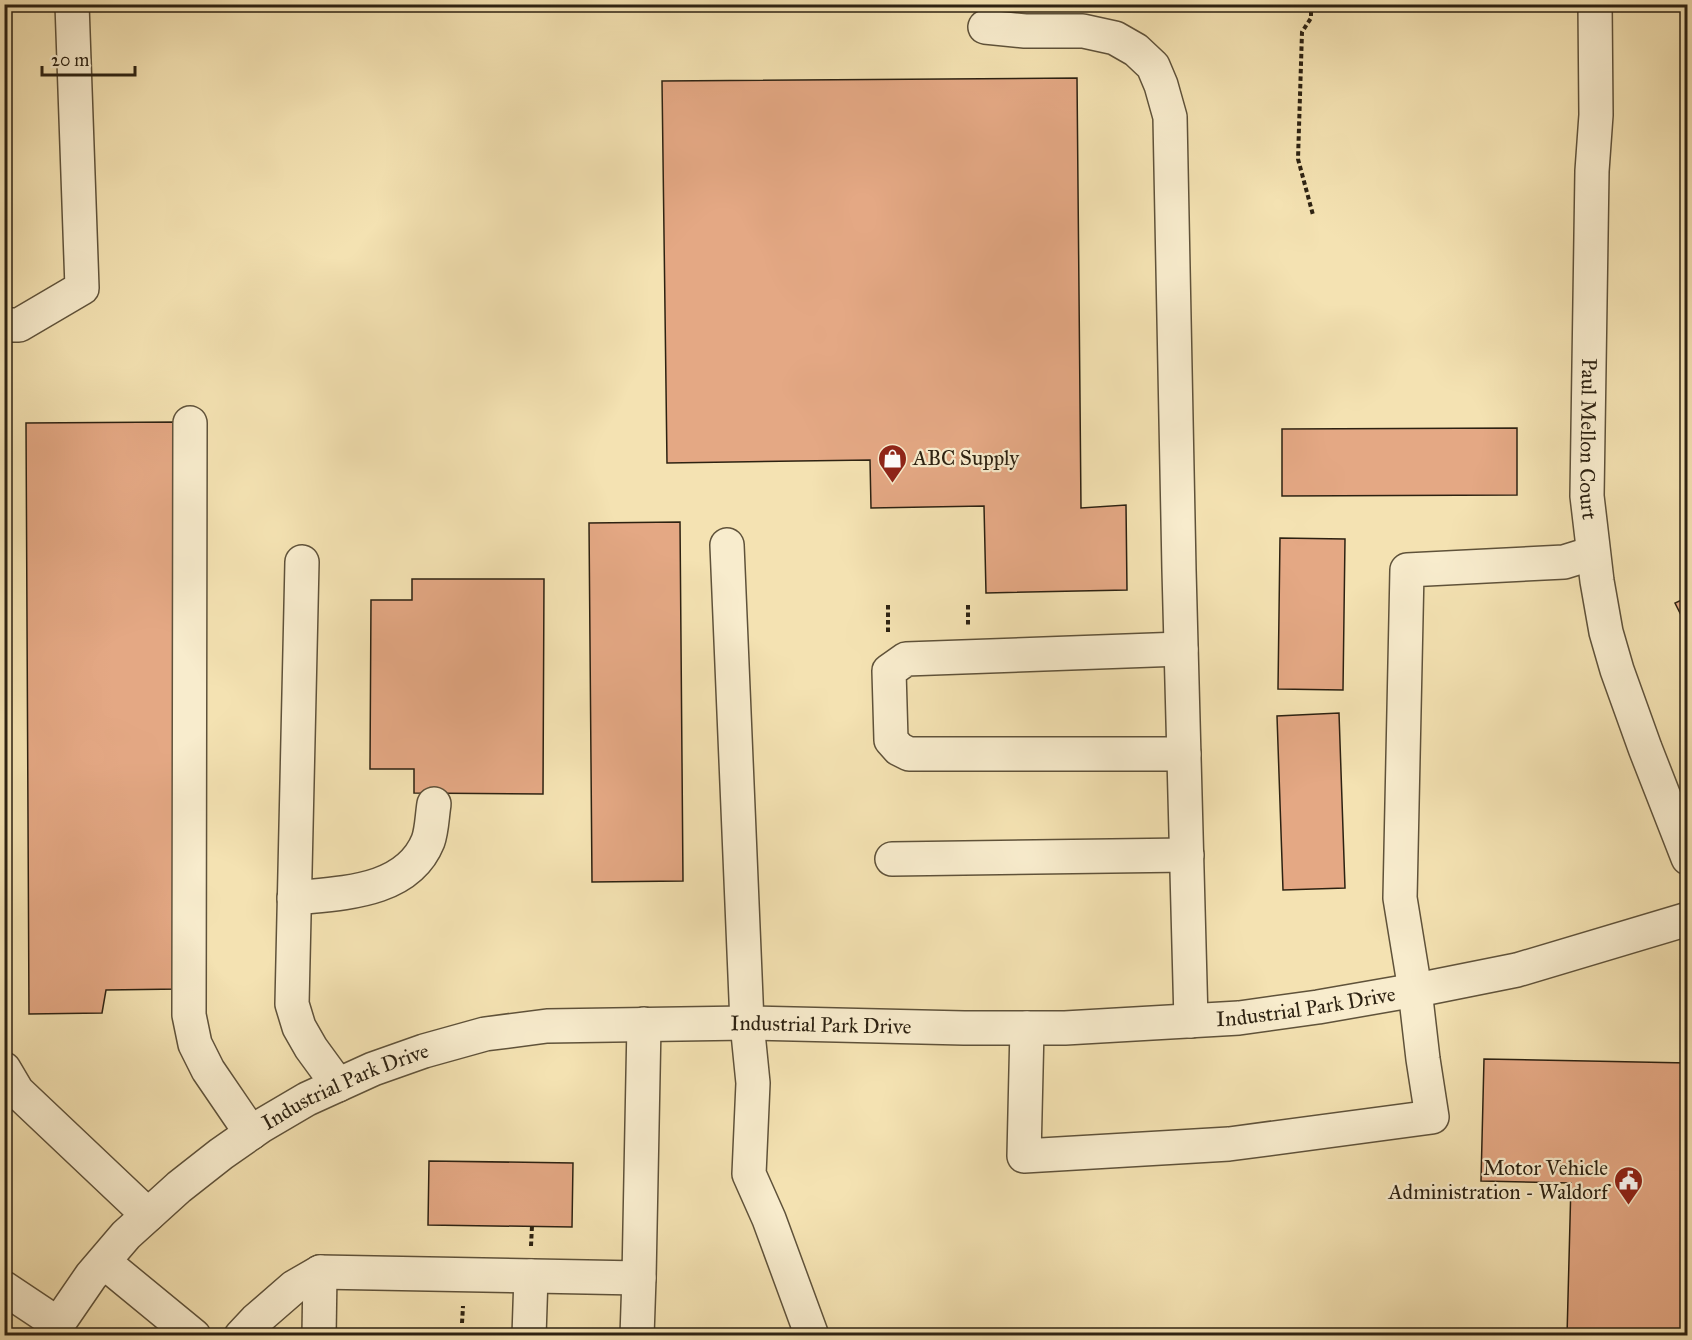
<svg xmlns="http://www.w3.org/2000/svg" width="1692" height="1340" font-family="'IM FELL Great Primer',serif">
<rect width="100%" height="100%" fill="#f4e2b2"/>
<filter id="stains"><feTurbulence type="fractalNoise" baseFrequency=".00333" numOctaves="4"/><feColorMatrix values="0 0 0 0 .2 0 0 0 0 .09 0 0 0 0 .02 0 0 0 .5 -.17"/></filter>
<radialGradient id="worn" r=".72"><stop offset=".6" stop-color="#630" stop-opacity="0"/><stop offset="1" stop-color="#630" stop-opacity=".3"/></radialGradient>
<path fill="#e4a884" stroke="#2d2212" stroke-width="1.5" d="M1077 78 1081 508 1126 505 1127 590 986 593 984 506 871 508 870 460 667 463 662 81Z
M1686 156H1688V251H1682Z
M1685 290H1688V358H1685Z
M176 422 180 989 106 990 102 1013 29 1014 26 423Z
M1517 428V495L1282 496V429Z
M680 522 683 881 592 882 589 523Z
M1280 538 1345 539 1343 690 1278 689Z
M412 579H544L543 794 414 793V769H370L371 600H412Z
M1688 597V629L1675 603Z
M1339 713 1345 888 1283 890 1277 716Z
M1484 1059 1688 1063V1229L1685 1336H1567L1571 1183 1481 1181Z
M429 1161 573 1163 572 1227 428 1225Z
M393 1332 464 1334V1336H392Z"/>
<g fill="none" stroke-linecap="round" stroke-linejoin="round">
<defs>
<g id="minor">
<path id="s1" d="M1595 4 1596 115 1592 171 1587 496 1597 581 1606 632 1617 670 1645 748 1688 858"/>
<path d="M985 27 1025 31H1083L1115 38 1136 50 1153 66 1161 85 1170 117 1179 570 1191 1021"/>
<path d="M4 325H19L82 288 72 4"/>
<path d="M190 423 189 1015 195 1044 208 1070 251 1133"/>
<path d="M727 545 747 1023 753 1083 749 1174 769 1219 812 1336"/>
<path d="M302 562 292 1004 299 1027 311 1048 338 1085"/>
<path d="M1181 649 906 659 889 671 891 740 899 749 909 754H1184"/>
<path d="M892 859 1187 855"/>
<path d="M294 898C341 893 407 893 428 841 432 830 432 816 434 804"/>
<path d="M1027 1028 1024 1156 1229 1144 1432 1117 1423 1059 1415 990 1400 898 1407 570 1564 562 1593 553"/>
<path d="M4 1069 17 1091 148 1215"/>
<path d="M104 1262 194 1336"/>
<path d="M4 1288 58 1324"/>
<path id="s2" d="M52 1336 58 1324 91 1276 126 1235 179 1187 221 1154 261 1126 307 1099 373 1069 424 1051 485 1034 547 1026 747 1023 964 1028H1065L1239 1018 1318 1007 1427 988 1517 970 1688 919"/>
<path d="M241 1336 256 1320 294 1287 320 1272 639 1278 644 1024"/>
<path d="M319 1336 320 1272"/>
<path d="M529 1336 531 1276"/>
<path d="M637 1336 639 1278"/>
</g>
</defs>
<use href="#minor" stroke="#5f523a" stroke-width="36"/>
<path stroke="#2d2212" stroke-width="4" stroke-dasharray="4.5 3" stroke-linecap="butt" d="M1311 4V18L1302 32 1298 159 1313 215
M888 605V634
M968 605V625
M531 1246 532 1226
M462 1323 463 1306"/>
<use href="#minor" stroke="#f8eccd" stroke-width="33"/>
</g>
<defs>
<symbol id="shop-pin" viewBox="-11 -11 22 30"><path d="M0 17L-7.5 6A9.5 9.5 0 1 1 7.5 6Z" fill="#8f2418" stroke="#f8eccd"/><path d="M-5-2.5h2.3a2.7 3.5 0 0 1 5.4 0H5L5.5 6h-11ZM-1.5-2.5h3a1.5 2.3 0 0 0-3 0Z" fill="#fff"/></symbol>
<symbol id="civic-pin" viewBox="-11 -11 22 30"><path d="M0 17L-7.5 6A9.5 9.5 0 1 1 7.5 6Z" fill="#8f2418" stroke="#f8eccd"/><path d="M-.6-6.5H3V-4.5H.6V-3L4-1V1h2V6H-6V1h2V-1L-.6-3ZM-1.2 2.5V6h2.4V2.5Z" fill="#fff"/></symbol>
</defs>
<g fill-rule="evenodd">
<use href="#shop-pin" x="876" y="442" width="33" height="45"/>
<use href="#civic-pin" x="1612" y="1164" width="33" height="45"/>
</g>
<g text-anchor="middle" stroke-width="4.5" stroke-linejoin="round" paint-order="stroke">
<g font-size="21" fill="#2d2212" stroke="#f8eccd">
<text dy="7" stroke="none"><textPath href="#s1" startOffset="435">Paul Mellon Court</textPath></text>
<text dy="7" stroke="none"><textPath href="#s2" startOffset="1365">Industrial Park Drive</textPath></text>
<text dy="7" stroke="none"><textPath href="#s2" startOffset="879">Industrial Park Drive</textPath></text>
<text dy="7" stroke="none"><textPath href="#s2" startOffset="393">Industrial Park Drive</textPath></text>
</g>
<g font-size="21" fill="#2d2212" stroke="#f8eccd" text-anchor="start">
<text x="913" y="465">ABC Supply</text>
<text x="1608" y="1175" text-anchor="end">Motor Vehicle<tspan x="1608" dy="24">Administration - Waldorf</tspan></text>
</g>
</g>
<rect width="1692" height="1340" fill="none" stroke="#f4e2b2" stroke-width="24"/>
<rect x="6" y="6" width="1680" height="1328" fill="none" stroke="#2d2212" stroke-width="3"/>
<rect x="12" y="12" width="1668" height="1316" fill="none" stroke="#2d2212" stroke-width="1.5"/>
<path d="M42 66v9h93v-9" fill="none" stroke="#2d2212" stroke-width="3"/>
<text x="51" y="66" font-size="18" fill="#2d2212" stroke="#f8eccd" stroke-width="4.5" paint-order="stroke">20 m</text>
<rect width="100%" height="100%" filter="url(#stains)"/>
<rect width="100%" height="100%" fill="url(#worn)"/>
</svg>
